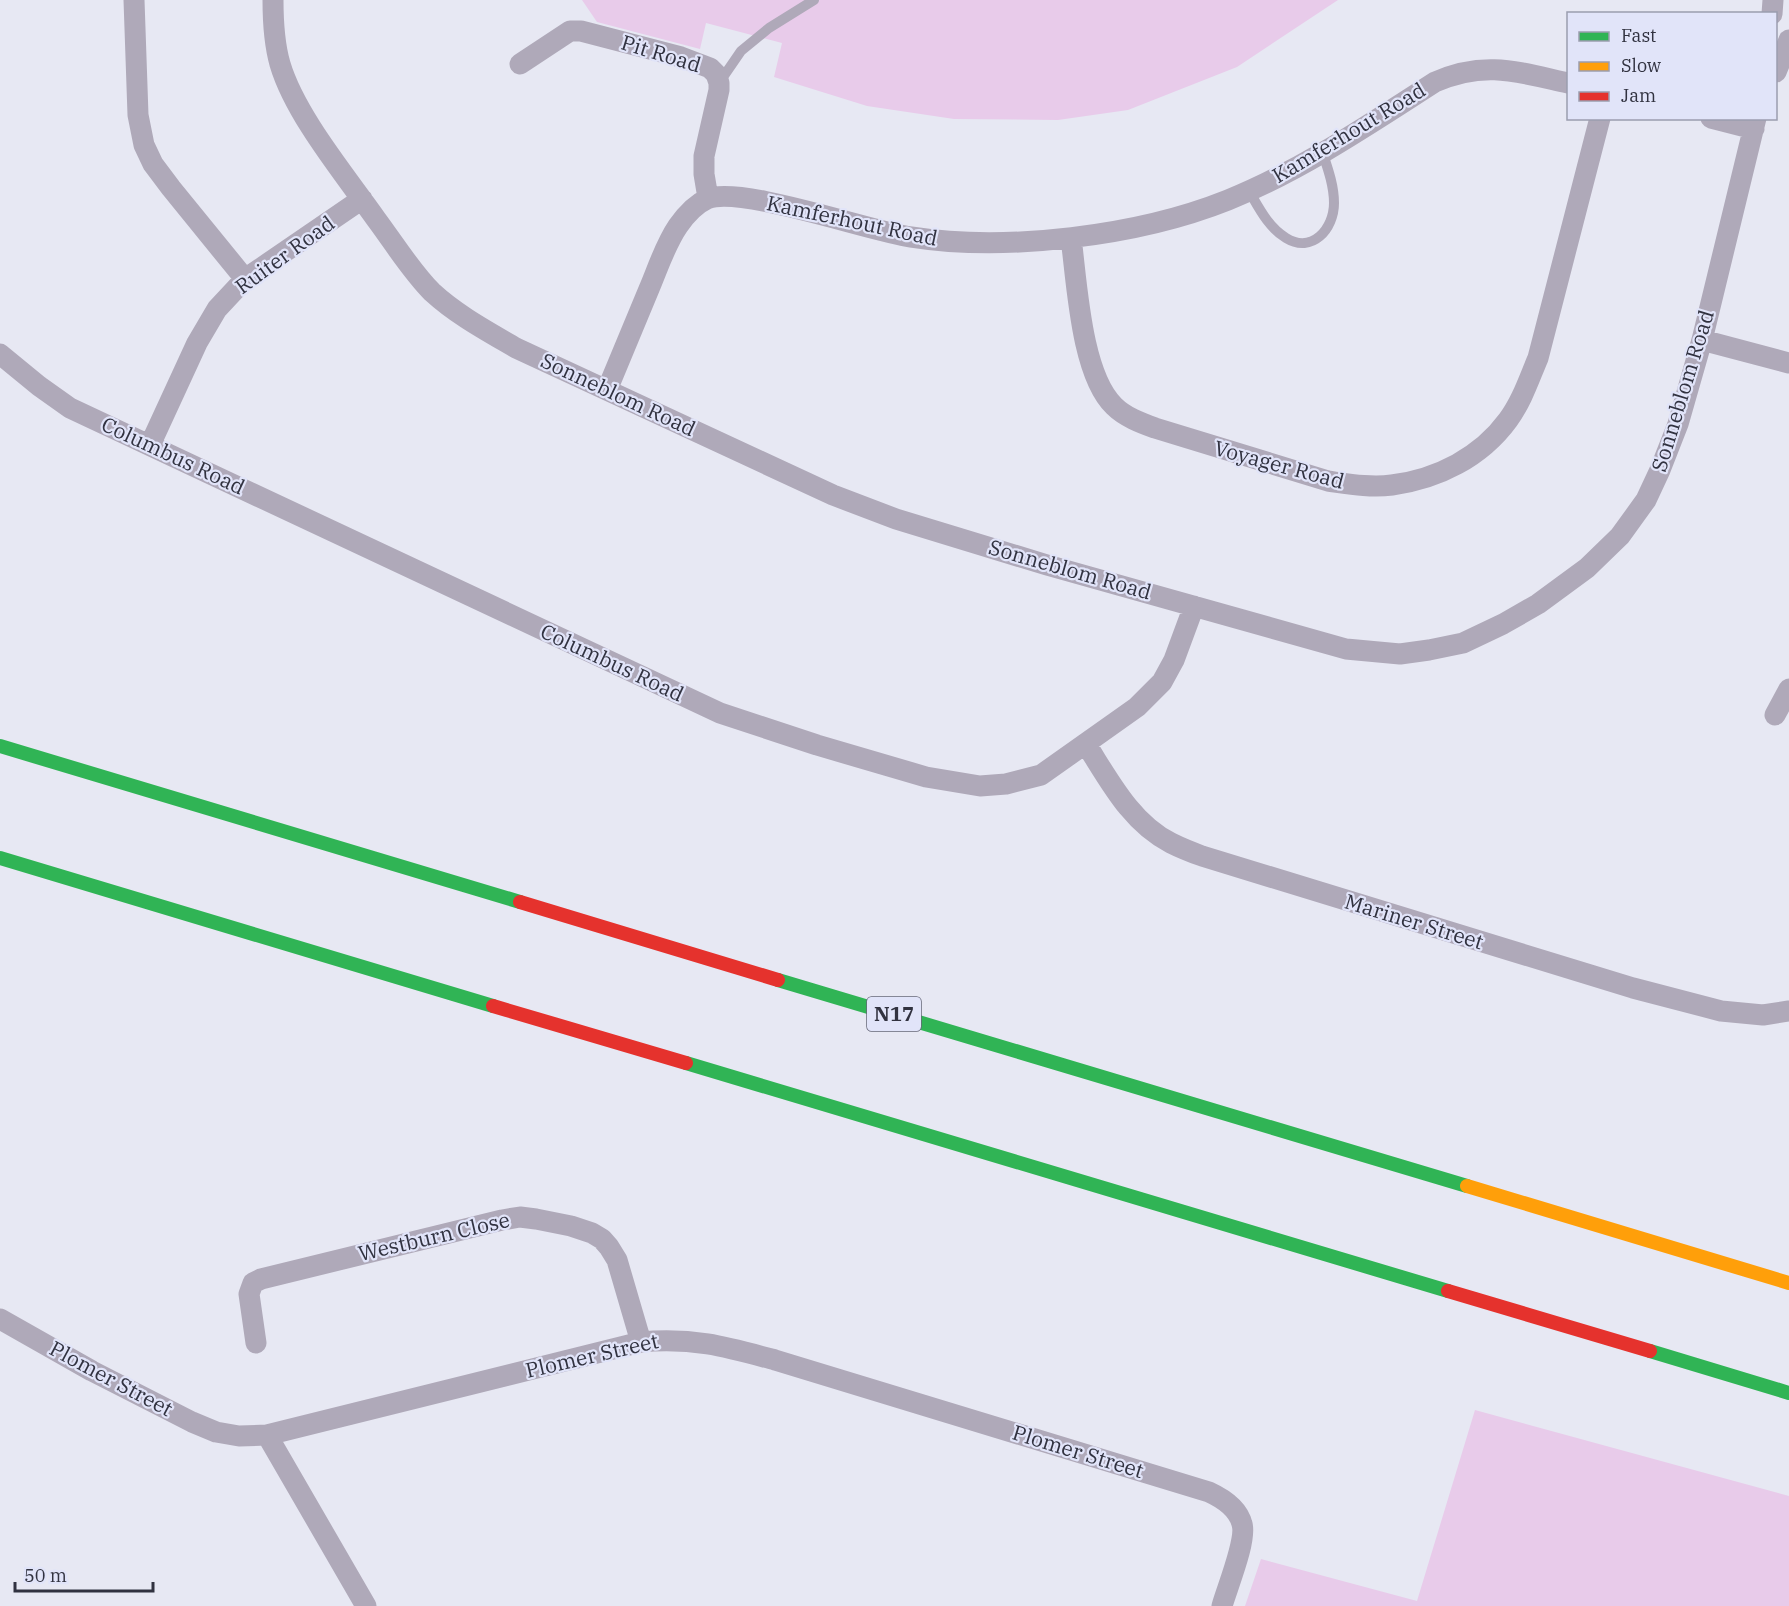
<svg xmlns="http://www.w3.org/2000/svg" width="1789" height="1606" font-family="'IBM Plex Serif',serif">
<rect width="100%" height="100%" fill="#e7e8f3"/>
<path fill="#e8cbea" d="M582 0H1338L1237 67 1128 110 1058 120 954 119 867 106 774 77 782 43 706 23 700 49 597 22Z
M1475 1410 1789 1496V1606H1245L1261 1559 1417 1601Z"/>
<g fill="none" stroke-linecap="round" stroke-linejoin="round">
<path stroke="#afa9b9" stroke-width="10" d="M719 83 741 51 769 28 814 0
M1249 191C1259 208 1268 227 1286 238 1312 254 1334 229 1334 203 1334 186 1328 169 1323 154"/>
<path stroke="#afa9b9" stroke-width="21" d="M134 0 138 115 144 145 153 164 171 188 245 279
M273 0C273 21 274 43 280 64 295 115 345 175 376 219 394 243 411 271 432 292 457 315 487 331 516 348L833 495 896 519 1047 565 1346 649 1400 654 1429 650 1463 643 1503 624 1538 604 1587 568 1620 536 1646 500 1660 470 1678 424 1702 340 1756 118
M1772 14 1773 0
M520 64 570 31H581L681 57 710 68 716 74 719 83V90L704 156V174L708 198
M1776 72 1789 40
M1711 118 1754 129
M1071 238C1077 283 1081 374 1114 406 1125 417 1141 423 1155 428L1328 481C1349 484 1371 488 1392 485 1438 479 1481 457 1508 420 1522 401 1529 379 1538 358L1600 118
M1702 340 1789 363
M0 354 39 386 70 408 720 713 817 745 926 777 980 786 1006 784 1041 775 1137 707 1162 682 1174 660 1194 606
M607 390C621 356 635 323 649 289 658 268 665 245 678 226 685 216 696 204 707 199 739 185 869 231 911 237 1007 252 1138 236 1228 200 1302 170 1368 125 1435 82 1485 60 1518 72 1568 83
M150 445 197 343 217 309 245 279 362 199
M1775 715 1789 689
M1086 744C1109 780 1131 823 1171 843 1181 848 1191 852 1202 856L1633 988 1721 1011 1763 1015 1789 1011
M0 1319 92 1371 192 1422 216 1432 239 1436 267 1435 641 1342C692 1337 727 1347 775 1360L1209 1492C1222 1498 1238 1508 1242 1524 1247 1540 1227 1588 1222 1606
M256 1343 249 1294 253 1283 261 1279 502 1220 520 1217 536 1219 571 1226 592 1233 602 1239 609 1247 617 1260 641 1342
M267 1435 366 1606"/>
<path stroke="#30b455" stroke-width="14" d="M0 746 520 902
M0 858 493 1006
M778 980 1467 1186
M686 1063 1448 1291
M1650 1351 1789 1393"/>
<path stroke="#ff9f0a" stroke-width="14" d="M1467 1186 1789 1283"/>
<path stroke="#e5322d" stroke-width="14" d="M520 902 778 980
M493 1006 686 1063
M1448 1291 1650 1351"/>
</g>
<g text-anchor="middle" stroke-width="4.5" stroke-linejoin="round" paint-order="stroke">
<rect fill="#e1e4f9" stroke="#666778" stroke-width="1.5" x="867" y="997" width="54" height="34" rx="4.5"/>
<g font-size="20" font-weight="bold" fill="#313240">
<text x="894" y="1021">N17</text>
</g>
<g font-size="21" fill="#313240" stroke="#e1e4f9">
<text transform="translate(661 54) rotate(17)" y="7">Pit Road</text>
<text transform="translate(1349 133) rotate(-31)" y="7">Kamferhout Road</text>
<text transform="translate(852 221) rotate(12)" y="7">Kamferhout Road</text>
<text transform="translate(285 255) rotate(-36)" y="7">Ruiter Road</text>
<text transform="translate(1683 391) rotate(-73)" y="7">Sonneblom Road</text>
<text transform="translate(618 395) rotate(25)" y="7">Sonneblom Road</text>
<text transform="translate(173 456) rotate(25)" y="7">Columbus Road</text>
<text transform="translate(1279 465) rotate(15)" y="7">Voyager Road</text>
<text transform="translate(1070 570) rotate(16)" y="7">Sonneblom Road</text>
<text transform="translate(612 663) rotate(25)" y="7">Columbus Road</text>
<text transform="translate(1414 922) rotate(17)" y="7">Mariner Street</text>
<text transform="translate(434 1237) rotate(-13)" y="7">Westburn Close</text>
<text transform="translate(592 1356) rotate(-13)" y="7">Plomer Street</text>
<text transform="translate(111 1379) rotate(28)" y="7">Plomer Street</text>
<text transform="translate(1078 1452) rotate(17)" y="7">Plomer Street</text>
</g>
</g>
<rect x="1567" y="12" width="210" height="108" fill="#e1e4f9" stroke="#9b9daf" stroke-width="1.5"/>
<rect x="1579" y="32" width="30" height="9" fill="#30b455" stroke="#9b9daf" stroke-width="1.5"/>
<text x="1621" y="42" font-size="18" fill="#313240">Fast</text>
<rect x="1579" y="62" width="30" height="9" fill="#ff9f0a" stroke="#9b9daf" stroke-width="1.5"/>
<text x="1621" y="72" font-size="18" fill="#313240">Slow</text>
<rect x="1579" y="92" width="30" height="9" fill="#e5322d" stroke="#9b9daf" stroke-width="1.5"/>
<text x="1621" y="102" font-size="18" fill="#313240">Jam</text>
<path d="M15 1582v9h138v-9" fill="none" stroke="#313240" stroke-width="3"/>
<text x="24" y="1582" font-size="18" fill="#313240" stroke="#e1e4f9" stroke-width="4.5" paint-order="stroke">50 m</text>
</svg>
